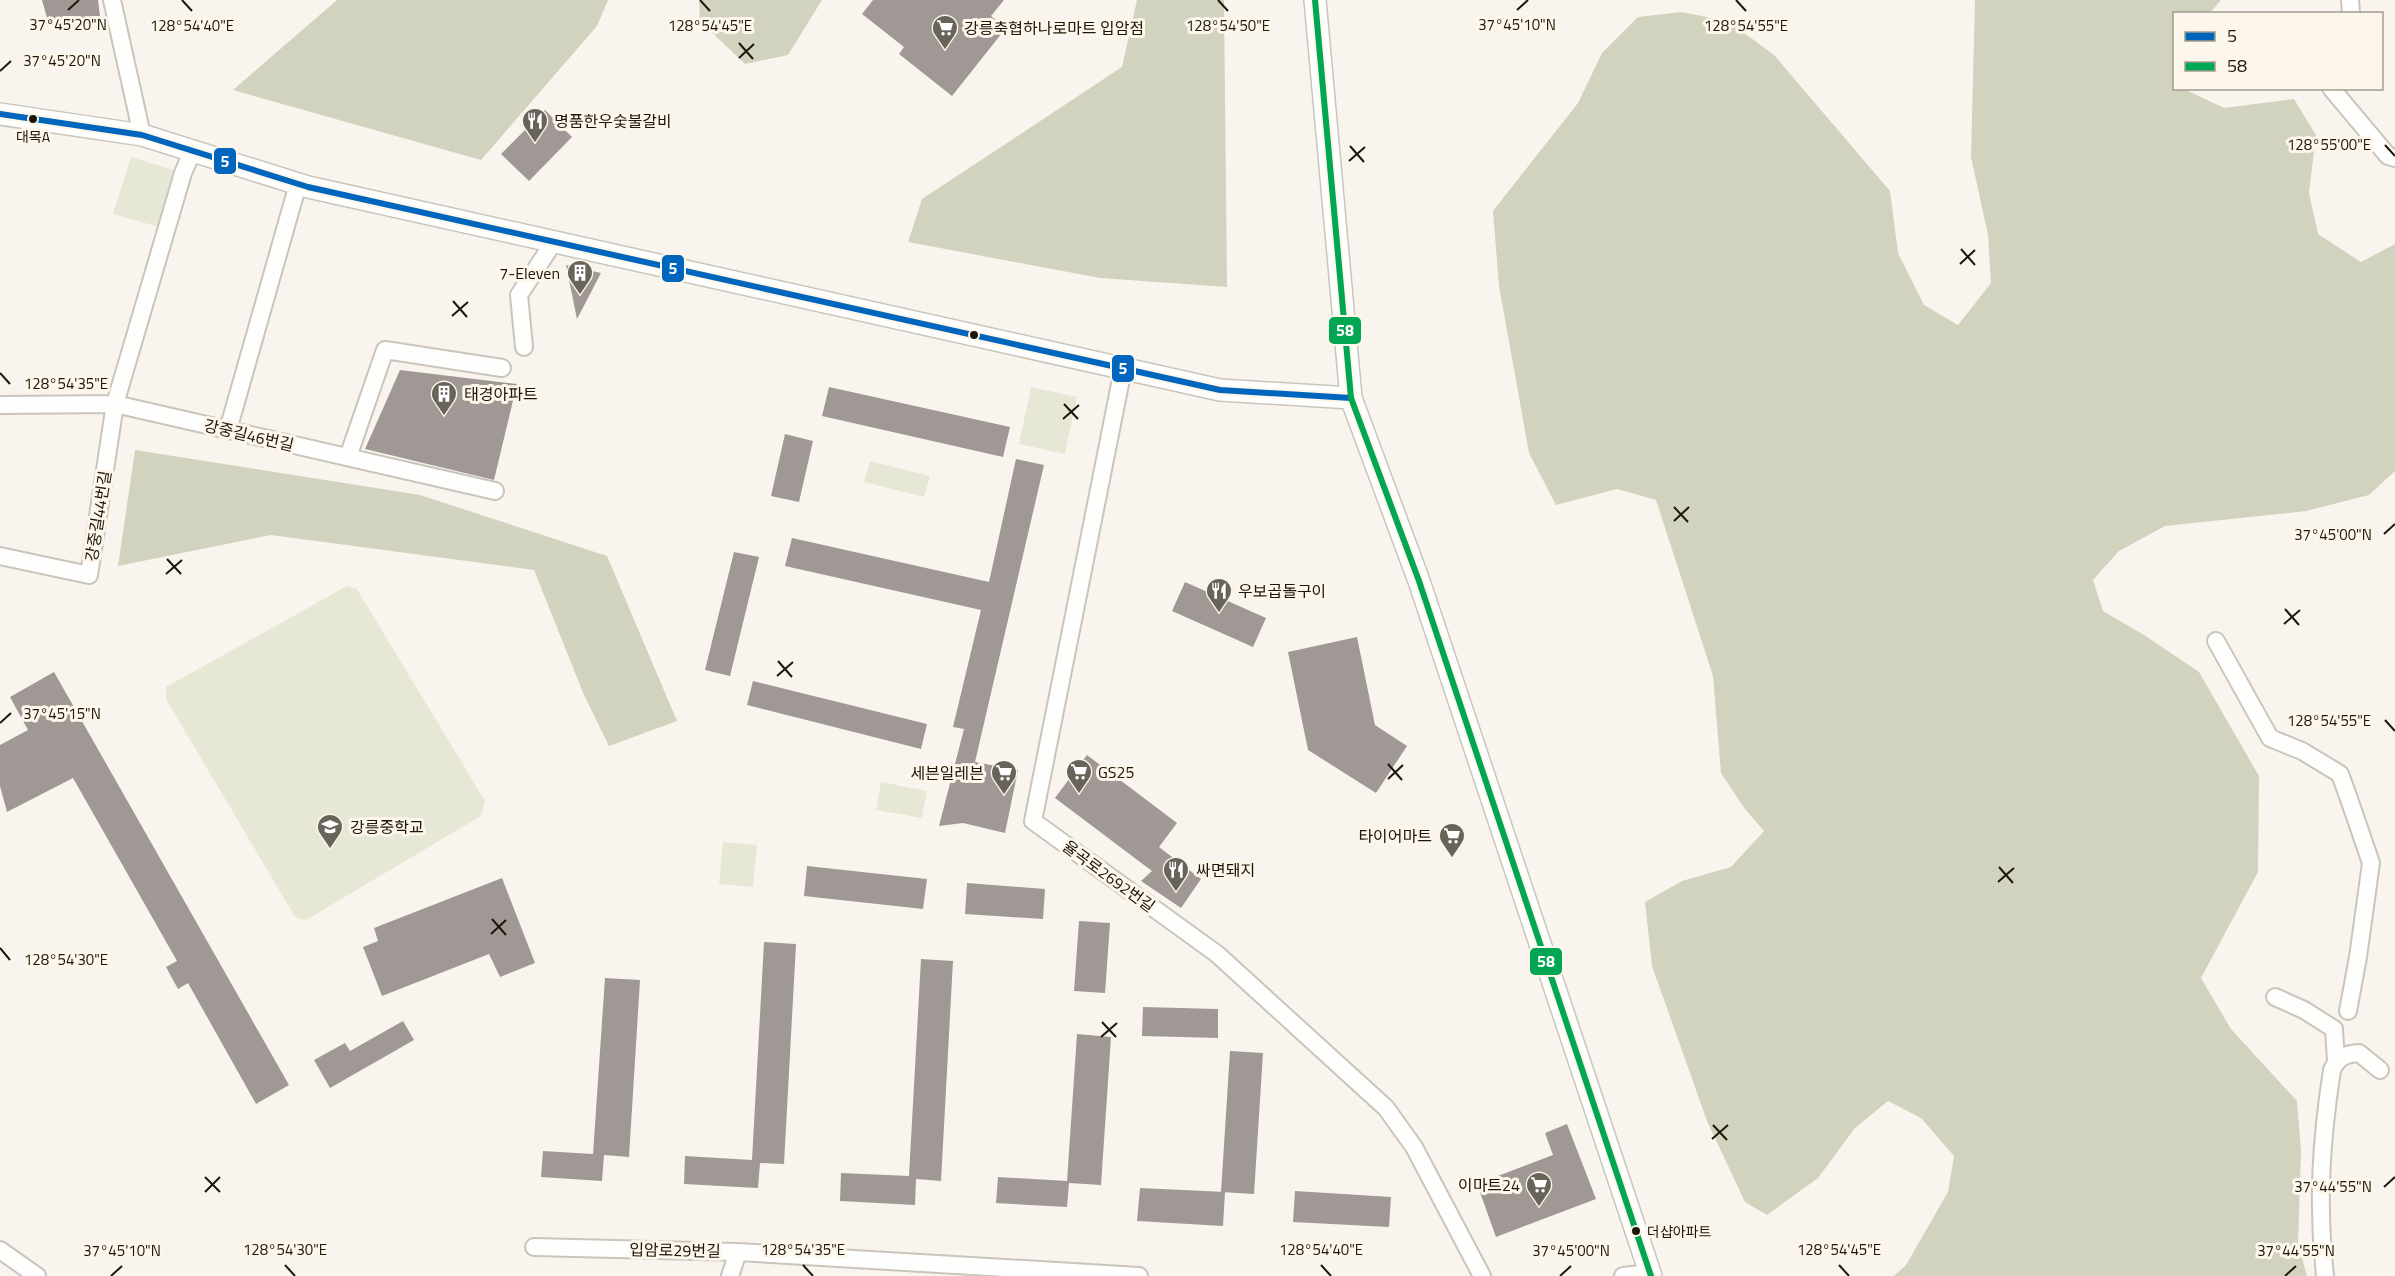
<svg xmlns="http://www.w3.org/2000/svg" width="2395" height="1276" font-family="'Titillium Web','Noto Sans KR',sans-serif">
<rect width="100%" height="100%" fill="#f9f5ee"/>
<path fill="#e6e7d5" d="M131 157 183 173 166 229 113 214Z
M1031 387 1077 397 1065 454 1019 444Z
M870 461 930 476 924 497 864 482Z
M347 586 357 589 485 801 481 816 306 920 295 917 166 699V687Z
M881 782 927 791 922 818 876 810Z
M723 842 757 845 753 887 719 884Z"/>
<path fill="#d2d3be" d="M337 0H608L597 26 481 160 233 90Z
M699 0H822L788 55 745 64 700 21Z
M1137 0H1224L1227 287 1100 278 908 242 922 199 1122 67Z
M1975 0H2221L2210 13 2174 14V88L2184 89 2224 108 2294 99 2316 135 2309 193 2318 234 2361 262 2395 244V471L2369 495 2306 511 2165 526 2119 551 2093 580 2103 611 2144 635 2199 672 2259 776 2258 872 2201 978 2231 1029 2297 1101 2301 1151 2298 1243 2307 1276H1894L1906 1265 1948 1192 1954 1156 1921 1118 1888 1101 1855 1128 1818 1178 1767 1215 1745 1202 1707 1121 1652 966 1645 902 1682 881 1731 867 1764 831 1745 809 1721 773 1713 676 1656 500 1617 489 1556 505 1529 453 1499 286 1493 211 1578 103 1602 53 1638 17 1681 12 1728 21 1774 55 1890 191 1898 253 1924 305 1958 325 1991 283 1988 235 1971 157Z
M135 450 420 495 607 556 677 721 609 746 584 695 534 570 271 535 118 566Z"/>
<path fill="#a09894" d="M42 0H98L100 16 49 25Z
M873 0H1004L991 16 1006 28 952 96 899 54 904 47 862 14Z
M545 110 572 137 529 181 501 154Z
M566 265 601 273 577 319Z
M400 370 517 384 494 480 365 449Z
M829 387 1010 427 1003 457 822 416Z
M785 434 813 441 799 502 771 496Z
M1016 459 1044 465 975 762 1018 770 1005 833 963 823 939 826 964 729 953 727 981 610 785 566 792 538 989 582Z
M734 552 759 557 730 676 705 670Z
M1185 582 1266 618 1253 647 1172 611Z
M1357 637 1375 725 1407 746 1376 793 1308 750 1288 652Z
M54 672 289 1085 256 1104 188 983 178 989 166 967 177 961 73 778 7 812 0 786V745L28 730 10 697Z
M753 681 927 724 921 749 747 705Z
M1087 755 1177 823 1159 847 1201 879 1181 908 1141 881 1152 871 1055 798Z
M807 866 927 879 923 909 804 896Z
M502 878 535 963 500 977 489 954 382 996 363 947 378 941 374 928Z
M967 883 1045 889 1043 919 965 914Z
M1079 921 1110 923 1105 993 1074 991Z
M764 942 796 944 784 1164 760 1163 758 1188 684 1184 685 1156 752 1160Z
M921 959 953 961 941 1181 916 1179 915 1205 840 1201 841 1173 909 1176Z
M605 978 640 980 629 1157 604 1155 602 1181 541 1177 543 1151 593 1154Z
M1143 1007 1218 1009V1038L1142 1036Z
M403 1021 414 1040 330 1088 314 1060 345 1043 350 1051Z
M1077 1034 1111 1037 1101 1185 1069 1183 1067 1207 996 1203 998 1177 1067 1181Z
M1230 1051 1263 1053 1254 1194 1221 1192Z
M1567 1124 1596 1199 1496 1237 1477 1184 1553 1155 1545 1133Z
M1140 1188 1225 1192 1223 1226 1137 1221Z
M1295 1191 1391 1197 1389 1227 1293 1222Z"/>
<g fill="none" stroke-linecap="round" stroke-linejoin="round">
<defs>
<path id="minor" d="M112 0 142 135
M2350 0 2351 14
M2331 88 2388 156 2395 158
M524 347 519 295 553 243
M1123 369 1033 821 1217 954 1386 1108 1414 1147 1482 1276
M0 405 115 404 495 491
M228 430 298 184
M348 457 385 350 502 368
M0 556 89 575 115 404 183 173 193 150
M2216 641 2270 738 2302 751 2340 774 2348 796 2371 863 2358 957 2348 1011
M2275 997 2304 1010 2334 1029 2336 1061
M534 1247 738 1252 1139 1276
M0 1250 37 1276
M730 1276 738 1252
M1623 1276 1650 1273
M2325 1276C2317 1204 2321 1141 2332 1070 2338 1057 2345 1054 2359 1053L2380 1070"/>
<path id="tertiary" d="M1315 0 1351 398 1419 581 1651 1276
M0 114 142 135 308 187 1220 390 1351 398"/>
</defs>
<use href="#minor" stroke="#cac5bc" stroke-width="20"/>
<use href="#tertiary" stroke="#cac5bc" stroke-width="24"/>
<use href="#minor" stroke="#fefefc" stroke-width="16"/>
<use href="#tertiary" stroke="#fefefc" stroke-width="21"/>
<defs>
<path id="bus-1" d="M0 114 142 135 308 187 1220 390 1351 398"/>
<path id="bus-2" d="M1315 0 1351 398 1419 581 1651 1276"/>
</defs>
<use href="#bus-1" stroke="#fdf6ea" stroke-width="10"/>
<use href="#bus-2" stroke="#fdf6ea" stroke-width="10"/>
<use href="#bus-1" stroke="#0065bd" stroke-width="6"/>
<use href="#bus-2" stroke="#00a651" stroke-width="6"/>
</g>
<path fill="none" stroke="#1c160b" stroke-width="2" d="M182 0 192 11M700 0 710 11M1218 0 1228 11M1736 0 1746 11M68 10 79 0M1517 10 1528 0M739 43 753 59M739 58 754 44M0 71 11 61M2385 145 2395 156M1350 146 1364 162M1349 161 1365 147M1961 249 1975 265M1960 264 1975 250M453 301 467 317M452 316 468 302M0 373 10 384M1064 404 1078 419M1063 419 1079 405M1674 507 1688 522M1674 521 1689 507M2384 534 2395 524M167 559 181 574M166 574 182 560M2285 609 2299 625M2284 624 2300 610M778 661 792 677M777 676 793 662M2385 720 2395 731M0 723 11 713M1388 764 1402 780M1388 779 1403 765M1999 867 2013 883M1998 882 2014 868M492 919 506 935M491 934 506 920M0 948 10 960M1102 1022 1116 1037M1101 1037 1117 1023M1713 1125 1727 1140M1712 1139 1728 1125M205 1177 220 1192M2384 1187 2395 1177M205 1192 220 1177M285 1265 295 1276M803 1265 813 1276M1321 1265 1331 1276M1839 1265 1849 1276M111 1276 122 1266M1560 1276 1571 1266M2285 1276 2296 1266"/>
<defs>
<symbol id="supermarket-pin" viewBox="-11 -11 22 30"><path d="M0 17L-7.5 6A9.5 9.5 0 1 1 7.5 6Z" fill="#69645a" stroke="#fdf6ea"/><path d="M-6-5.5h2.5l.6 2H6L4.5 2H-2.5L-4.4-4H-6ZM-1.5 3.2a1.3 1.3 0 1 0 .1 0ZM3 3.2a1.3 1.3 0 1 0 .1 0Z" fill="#fff"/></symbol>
<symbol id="restaurant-pin" viewBox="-11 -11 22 30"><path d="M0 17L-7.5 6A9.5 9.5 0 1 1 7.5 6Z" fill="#69645a" stroke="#fdf6ea"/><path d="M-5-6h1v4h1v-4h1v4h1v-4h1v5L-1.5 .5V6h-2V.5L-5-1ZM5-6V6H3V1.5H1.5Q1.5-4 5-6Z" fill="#fff"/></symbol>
<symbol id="building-pin" viewBox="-11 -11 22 30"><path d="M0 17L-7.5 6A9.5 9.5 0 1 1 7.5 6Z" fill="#69645a" stroke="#fdf6ea"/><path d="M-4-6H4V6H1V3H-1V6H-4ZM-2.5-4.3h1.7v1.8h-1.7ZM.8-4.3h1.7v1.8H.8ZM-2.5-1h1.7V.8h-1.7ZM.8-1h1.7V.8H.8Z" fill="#fff"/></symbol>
<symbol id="school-pin" viewBox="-11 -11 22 30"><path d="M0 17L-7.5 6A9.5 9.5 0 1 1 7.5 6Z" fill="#69645a" stroke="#fdf6ea"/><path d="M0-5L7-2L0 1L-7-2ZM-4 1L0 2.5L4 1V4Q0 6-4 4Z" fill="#fff"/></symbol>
</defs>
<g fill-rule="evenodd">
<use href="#supermarket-pin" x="930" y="13" width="30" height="40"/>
<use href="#restaurant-pin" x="520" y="106" width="30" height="40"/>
<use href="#building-pin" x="565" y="258" width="30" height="40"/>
<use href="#building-pin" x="429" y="379" width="30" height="40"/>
<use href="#restaurant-pin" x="1204" y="576" width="30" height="40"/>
<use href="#supermarket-pin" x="1064" y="757" width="30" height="40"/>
<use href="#supermarket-pin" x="989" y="758" width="30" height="40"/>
<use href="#school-pin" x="315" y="812" width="30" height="40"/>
<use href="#supermarket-pin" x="1437" y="821" width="30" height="40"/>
<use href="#restaurant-pin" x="1161" y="855" width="30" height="40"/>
<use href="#supermarket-pin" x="1524" y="1170" width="30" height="40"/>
</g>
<g fill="#1c160b" stroke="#fdf6ea" stroke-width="2">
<circle cx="33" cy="119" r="5"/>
<circle cx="974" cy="335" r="5"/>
<circle cx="1636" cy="1231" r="5"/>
</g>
<g text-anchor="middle" stroke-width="6" stroke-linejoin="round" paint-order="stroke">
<g font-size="14" fill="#1c160b" stroke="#fdf6ea">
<text x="33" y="142">대목A</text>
<text x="1647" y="1237" text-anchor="start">더샵아파트</text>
</g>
<g font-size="16" fill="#1c160b" stroke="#fdf6ea" text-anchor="start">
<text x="964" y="34">강릉축협하나로마트 입암점</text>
<text x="554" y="127">명품한우숯불갈비</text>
<text x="560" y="279" text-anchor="end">7-Eleven</text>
<text x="464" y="400">태경아파트</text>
<text x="1238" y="597">우보곱돌구이</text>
<text x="1098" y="778">GS25</text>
<text x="984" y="779" text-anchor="end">세븐일레븐</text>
<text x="350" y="833">강릉중학교</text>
<text x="1432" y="842" text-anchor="end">타이어마트</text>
<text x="1196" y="876">싸면돼지</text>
<text x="1520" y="1191" text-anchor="end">이마트24</text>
</g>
<g font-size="16" fill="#1c160b" stroke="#fdf6ea">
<text transform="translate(249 435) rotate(13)" y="6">강중길46번길</text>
<text transform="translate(98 516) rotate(-81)" y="6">강중길44번길</text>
<text transform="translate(1109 876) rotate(36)" y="6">율곡로2692번길</text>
<text transform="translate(675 1250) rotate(1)" y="6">입암로29번길</text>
</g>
</g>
<g font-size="15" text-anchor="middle" fill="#1c160b" stroke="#fdf6ea" stroke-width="6" stroke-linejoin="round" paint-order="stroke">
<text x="1517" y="30">37°45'10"N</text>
<text x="68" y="30">37°45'20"N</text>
<text x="710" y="31">128°54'45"E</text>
<text x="1228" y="31">128°54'50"E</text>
<text x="1746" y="31">128°54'55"E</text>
<text x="192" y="31">128°54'40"E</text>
<text x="62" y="66">37°45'20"N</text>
<text x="2329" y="150">128°55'00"E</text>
<text x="66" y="389">128°54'35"E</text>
<text x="2333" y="540">37°45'00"N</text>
<text x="62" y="719">37°45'15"N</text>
<text x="2329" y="726">128°54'55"E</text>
<text x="66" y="965">128°54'30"E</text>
<text x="2333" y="1192">37°44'55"N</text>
<text x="285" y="1255">128°54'30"E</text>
<text x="803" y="1255">128°54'35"E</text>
<text x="1321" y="1255">128°54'40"E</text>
<text x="1839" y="1255">128°54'45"E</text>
<text x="122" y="1256">37°45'10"N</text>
<text x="1571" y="1256">37°45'00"N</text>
<text x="2296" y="1256">37°44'55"N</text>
</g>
<g stroke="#fdf6ea" stroke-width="2">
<rect x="213" y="147" width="24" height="28" rx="6" fill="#0065bd"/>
<rect x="661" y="254" width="24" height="29" rx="6" fill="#0065bd"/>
<rect x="1328" y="316" width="34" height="29" rx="6" fill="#00a651"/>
<rect x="1111" y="354" width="24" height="29" rx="6" fill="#0065bd"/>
<rect x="1529" y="947" width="34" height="29" rx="6" fill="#00a651"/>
</g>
<g font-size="16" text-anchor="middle" font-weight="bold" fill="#fff">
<text x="225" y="167">5</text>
<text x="673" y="274">5</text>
<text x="1345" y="336">58</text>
<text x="1123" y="374">5</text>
<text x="1546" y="967">58</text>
</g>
<rect x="2173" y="12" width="210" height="78" fill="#fdf6ea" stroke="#a39c91" stroke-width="1.5"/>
<rect x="2185" y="32" width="30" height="9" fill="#0065bd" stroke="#a39c91" stroke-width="1.5"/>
<text x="2227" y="42" font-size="18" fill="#1c160b">5</text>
<rect x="2185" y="62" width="30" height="9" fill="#00a651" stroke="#a39c91" stroke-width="1.5"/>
<text x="2227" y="72" font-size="18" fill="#1c160b">58</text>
</svg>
